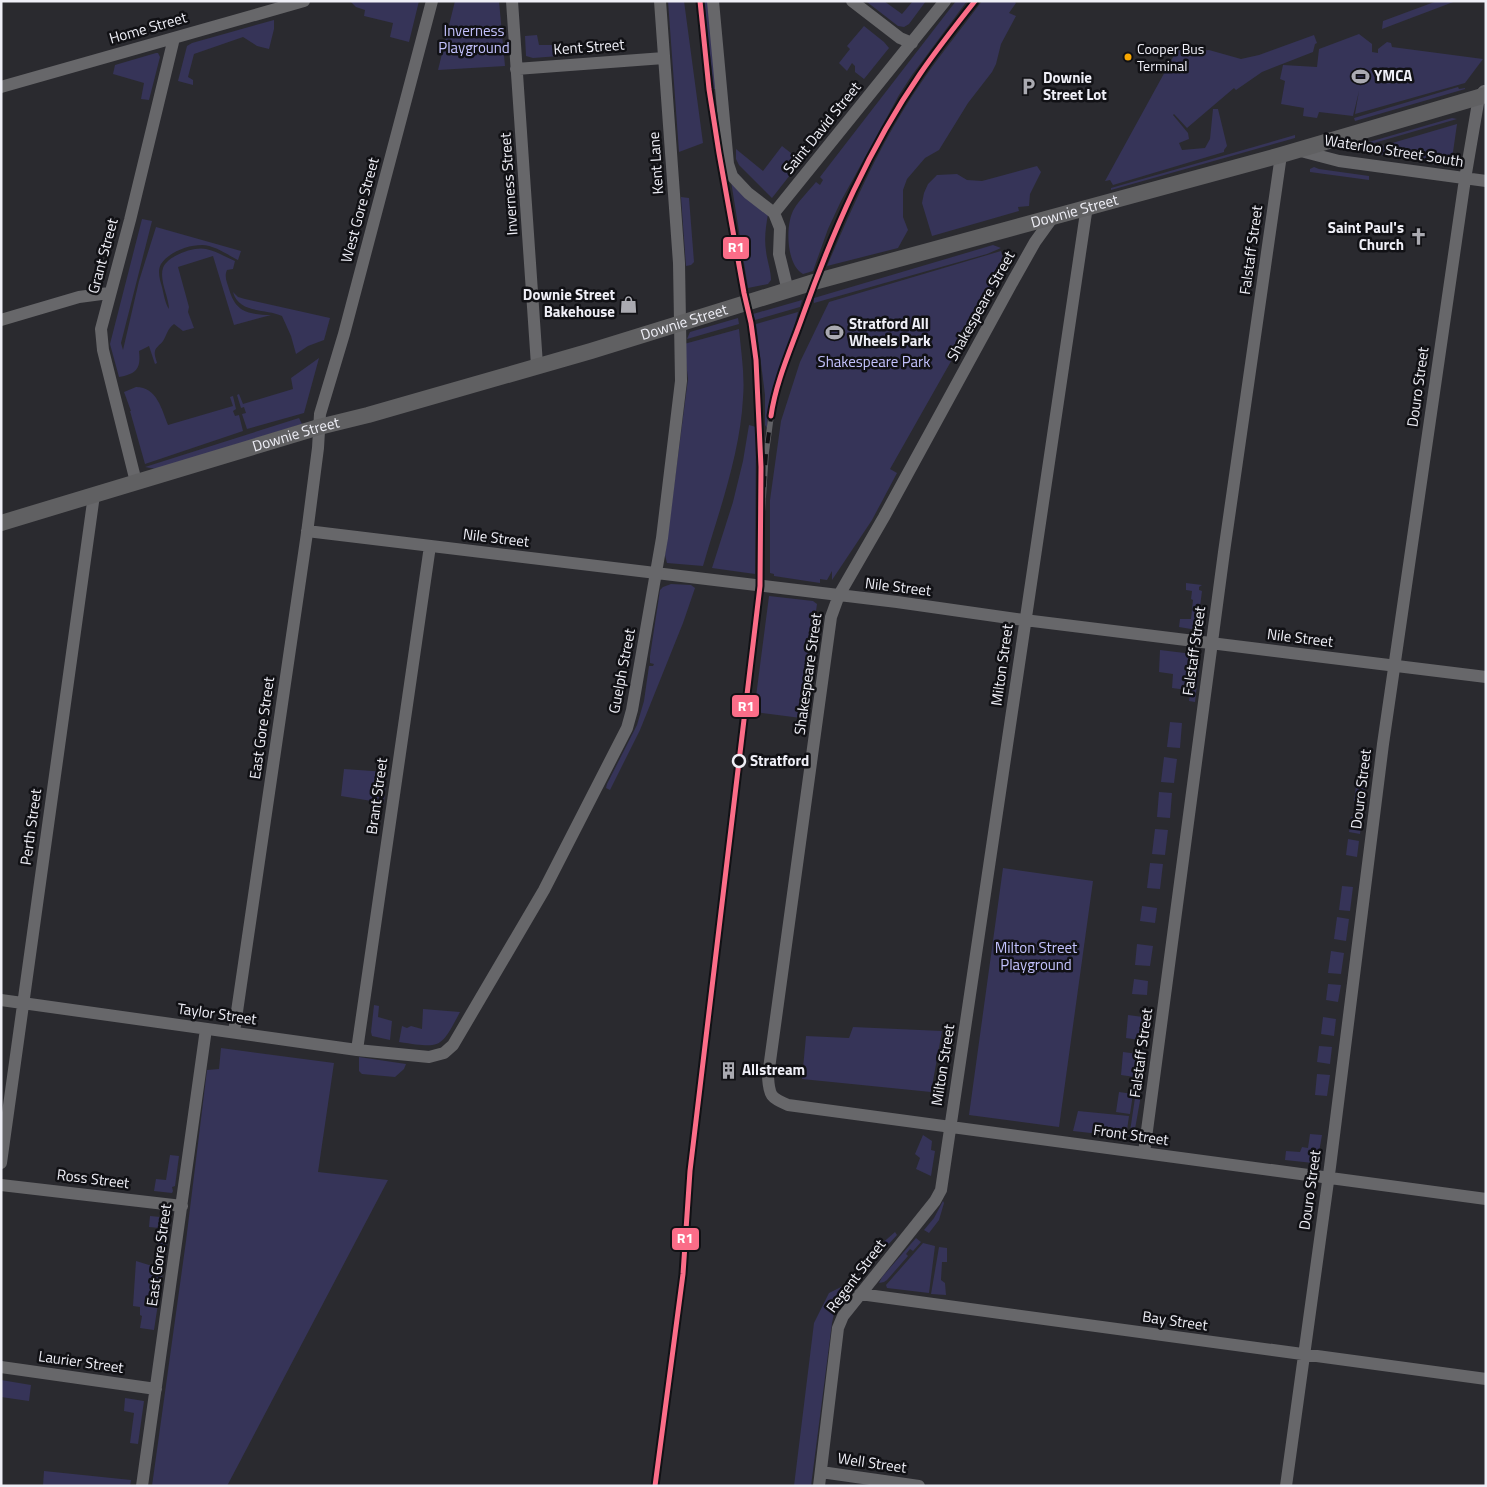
<svg xmlns="http://www.w3.org/2000/svg" width="1487" height="1487" font-family="'Titillium Web',sans-serif">
<rect width="100%" height="100%" fill="#2a2a2f"/>
<path fill="#363458" d="M350 1H419L409 42 390 37 393 23 364 16 365 10 356 7Z
M455 1H499L505 66 438 70Z
M668 1H684L703 143 679 152Z
M704 1H709L716 89H714Z
M884 1 902 14 913 1H926L909 24 904 27 898 26 867 2Z
M956 1H967L912 75 899 95 841 201 828 229 813 271 803 274C786 265 785 224 794 209 800 199 809 191 816 182L820 185 823 180 820 177Z
M982 1H1014L1016 3 1009 13 1016 16 1001 44 996 64 992 72 968 103 939 150 925 158 907 179 903 190V217L908 230 898 248 827 266C850 213 873 159 904 109 927 71 955 37 982 1Z
M1437 1H1456L1382 29 1383 21Z
M274 20V29L269 49 257 46 243 37 194 54 188 77 193 80V85L178 81 187 46 192 43Z
M864 26 884 42 889 48 864 79 855 72V66L852 63 847 71 839 63 850 49 847 46Z
M1359 34 1372 44V52L1378 53V49L1387 42 1391 43 1392 47 1483 59 1465 83 1355 114 1359 91 1353 116 1319 112 1317 118 1303 116 1304 108 1281 104 1285 81 1280 79 1283 65 1317 67 1319 49Z
M537 35 539 45H558L559 56 533 58 526 56 525 36Z
M1314 35 1317 43 1315 44 1313 52 1262 72 1236 90 1234 88 1187 128 1174 114 1173 115 1188 133 1189 139 1179 143 1182 150 1205 148 1210 139 1213 109H1218L1227 146 1224 150V152L1113 185 1110 180 1105 181 1178 48 1188 57 1196 49 1200 51 1209 50 1241 59 1259 55Z
M156 53H158L160 57 149 100 141 99 144 83 113 74 115 65Z
M1458 87 1459 89 1465 88V89L1355 121 1354 118Z
M1452 118 1457 119 1360 147 1362 144Z
M1457 124 1452 159 1450 163 1365 153V151Z
M1295 135V138L1111 190V188Z
M782 146 801 161 772 198 739 165 736 159V149L763 171Z
M1037 166 1041 172 1030 194 1029 206 1018 207 1019 211 932 236 922 203 924 193 928 184 937 175 957 174 967 180 982 181Z
M1314 167 1319 169 1369 176V180L1310 172V169Z
M731 181 768 214C766 226 764 238 766 251 767 261 771 270 771 280L768 284 748 288Z
M681 197 689 198 694 262 691 265 686 266Z
M142 219 152 221 121 343 123 350 139 281 156 227 241 251 238 260C228 255 214 245 202 245 188 245 169 252 161 264 157 271 160 280 162 287 164 295 165 303 169 309 169 298 159 280 163 268 167 256 194 246 206 249 216 251 225 257 235 261L233 269 227 270C224 277 227 282 229 289 236 313 248 314 271 315L234 325 213 256 178 267 189 307 188 312 194 328 183 331 174 324C167 329 167 335 163 341 160 345 156 347 155 351 154 355 156 359 157 363L155 364 149 346 139 351C141 368 137 374 119 377L110 344Z
M993 245 1001 248 987 254 814 303V298Z
M1001 251 1005 266 890 469 897 473 872 520 832 580V571L827 580 820 579V583L774 576V574L770 573V500L781 421 800 362 829 302Z
M233 292 238 297 245 299 330 318 324 340 308 346 296 354 291 336 282 316C265 308 239 314 233 292Z
M802 300 800 307 755 320 753 314Z
M798 312C789 351 769 387 767 428L765 425V395L756 324Z
M738 318 739 324 687 339 690 332Z
M739 329C741 352 745 375 743 398 740 455 719 511 703 566L667 563 665 555 688 379 684 344Z
M319 358 304 413 247 429 242 414 246 413 244 407 241 408 237 395 239 394 243 404 293 389 291 378Z
M136 387C157 387 162 410 168 425L233 406 230 397 233 396 236 409 233 411 235 416 239 415 243 431 145 464 130 411H131L124 392Z
M299 418 302 424 156 469 145 467Z
M749 425 756 427 755 574 712 568 733 502 743 461Z
M1186 583 1202 585 1199 587V590L1202 591 1197 630 1179 627 1180 619H1191L1193 600 1191 599 1192 591 1186 590Z
M671 584 691 585 695 588 683 623 640 730 610 790 606 788 607 784 637 725 644 701 649 666H653L654 664 650 663V656L660 590 663 587Z
M769 596 813 601 817 604 801 718 754 712Z
M1160 650 1193 654 1187 690 1172 688 1173 674 1159 672Z
M1196 654H1199L1200 660 1195 702 1189 701Z
M1170 722 1182 723 1180 748 1167 747Z
M1164 757 1177 759 1174 783 1161 782Z
M344 769 387 772 384 803 341 796Z
M1357 779 1367 780 1364 802 1354 801Z
M1159 792 1172 793 1170 818 1157 817Z
M1351 817 1362 819 1360 834 1349 832Z
M1155 829 1168 830 1165 855 1152 854Z
M1348 839 1359 841 1357 857 1346 855Z
M1150 863 1163 864 1160 889 1147 888Z
M1003 868 1093 881 1059 1127 969 1115Z
M1342 886 1353 887 1350 911 1339 910Z
M1142 906 1157 908 1155 923 1140 921Z
M1337 917 1349 919 1346 941 1334 939Z
M1137 944 1153 946 1150 966 1135 965Z
M1331 951 1344 953 1341 974 1328 973Z
M1134 979 1148 981 1147 995 1132 994Z
M1328 984 1341 985 1338 1002 1326 1000Z
M374 1005 379 1006 378 1017 392 1021 390 1040 372 1036 371 1032Z
M423 1009 460 1012C440 1050 441 1048 399 1042L402 1026 407 1028 411 1026 422 1029Z
M1128 1015 1143 1017 1140 1040 1126 1038Z
M1323 1017 1336 1019 1334 1036 1321 1034Z
M853 1027 942 1031 931 1092 802 1079 806 1036 849 1038Z
M1319 1046 1332 1047 1330 1064 1317 1062Z
M221 1048 334 1063 318 1172 388 1180 227 1486H152L186 1241 207 1070 219 1069Z
M1123 1052 1138 1054 1135 1077 1121 1075Z
M359 1057 406 1064 404 1069 395 1077 362 1074 359 1071Z
M1317 1074 1330 1075 1327 1096 1315 1095Z
M1136 1091 1141 1095 1135 1129 1133 1135 1129 1138Z
M1119 1092 1133 1094 1130 1114 1116 1112Z
M1078 1111 1129 1116 1126 1137 1073 1131Z
M1310 1134 1322 1135 1318 1158 1313 1163 1285 1160 1286 1151 1300 1152 1302 1147 1308 1148Z
M923 1135 932 1141 931 1150 935 1151 931 1176 916 1169 920 1158 915 1154Z
M170 1155 179 1156 175 1186 172 1187 173 1191 172 1193 154 1191 156 1179 166 1180Z
M943 1201 944 1203 939 1220 929 1233 924 1230 934 1218Z
M150 1216 171 1218 154 1330 140 1328 142 1316 140 1315V1307L133 1306 136 1261 149 1265 154 1264 160 1228 149 1227Z
M895 1232 897 1235 865 1270 864 1267 871 1253Z
M916 1238 921 1242 913 1251 910 1249 906 1254 908 1256 887 1280 884 1282 879 1283 882 1277Z
M923 1243 935 1246 929 1293 887 1288 886 1285Z
M939 1247 947 1248V1262H942L941 1280 945 1283 946 1295 931 1294Z
M841 1287 849 1289 836 1305 832 1323 811 1486H794L814 1323 829 1293Z
M1 1380 31 1385 29 1401 1 1397Z
M125 1398 144 1401 138 1444 130 1443 134 1413 124 1411Z
M44 1471 131 1480 130 1486H43Z"/>
<g fill="none" stroke-linecap="round" stroke-linejoin="round">
<path stroke="#67676a" stroke-width="12" d="M512 1 537 365
M713 1 728 164 732 176 748 193 774 213
M852 1 900 38 912 43
M516 69 664 58
M1 87 304 1
M1297 150 1339 161 1486 181
M1053 217 1035 242 1013 281 884 517 839 595 831 617 768 1076C769 1096 771 1098 788 1105L1486 1199
M788 291 779 254 780 228 774 213 945 1
M1 320 79 297 109 293
M136 482 103 350 101 329 130 220 174 38
M307 531 897 602 1016 619 1486 677
M1 1000 357 1050 429 1057 444 1053 453 1045 544 890 627 728 632 710 662 538 681 381 679 263 660 1
M234 1032 307 533 318 448 320 414 344 334 432 1
M357 1050 430 546
M1144 1153 1224 552 1281 155
M1 1163 94 495
M1 1185 182 1206
M860 1294 1486 1379
M1 1367 156 1389
M821 1472 919 1486
M142 1486 206 1029
M819 1486 838 1328 843 1316 935 1201 941 1190 1087 206
M1286 1486 1330 1167 1383 744 1465 179 1479 97 1484 91"/>
<path stroke="#606062" stroke-width="16" id="s1" d="M1 523 319 427 368 415 591 351 814 282 1281 155 1486 95"/>
<defs>
<path id="rail" d="M761 531 766 454 774 395 824 256 862 174 896 111 920 73 975 1"/>
</defs>
<use href="#rail" stroke="#626266" stroke-width="5.5"/>
<use href="#rail" stroke="#111115" stroke-width="4" stroke-dasharray="11" stroke-linecap="butt"/>
<defs>
<path id="rail-1" d="M771 416C776 381 791 349 803 315 833 231 869 148 920 74 937 49 956 25 975 1
M655 1486 683 1274 690 1171 760 586 761 467 756 360 751 323 744 293 719 153 709 89 700 1"/>
</defs>
<use href="#rail-1" stroke="#111115" stroke-width="9"/>
<use href="#rail-1" stroke="#fb6d88" stroke-width="5"/>
</g>
<defs>
<symbol id="stadium-bare" viewBox="-9 -9 18 18"><path d="M0-5a6.5 5 0 1 0 0 10a6.5 5 0 1 0 0-10ZM-3.5-1.8h7v3.6h-7Z" fill="#aaaab1" stroke="#111115" stroke-width="2.5" paint-order="stroke"/></symbol>
<symbol id="parking-bare" viewBox="-9 -9 18 18"><path d="M-3.5-5.5H1a3.5 3.5 0 0 1 0 7H-1V5.5H-3.5ZM-1-3.4V-.6H.8a1.4 1.4 0 0 0 0-2.8Z" fill="#aaaab1" stroke="#111115" stroke-width="2.5" paint-order="stroke"/></symbol>
<symbol id="church-bare" viewBox="-9 -9 18 18"><path d="M-1.2-6h2.4v3.5h3.3v2.4h-3.3V6h-2.4V-.1h-3.3v-2.4h3.3Z" fill="#aaaab1" stroke="#111115" stroke-width="2.5" paint-order="stroke"/></symbol>
<symbol id="shop-bare" viewBox="-9 -9 18 18"><path d="M-5-2.5h2.3a2.7 3.5 0 0 1 5.4 0H5L5.5 6h-11ZM-1.5-2.5h3a1.5 2.3 0 0 0-3 0Z" fill="#aaaab1" stroke="#111115" stroke-width="2.5" paint-order="stroke"/></symbol>
<symbol id="building-bare" viewBox="-9 -9 18 18"><path d="M-4-6H4V6H1V3H-1V6H-4ZM-2.5-4.3h1.7v1.8h-1.7ZM.8-4.3h1.7v1.8H.8ZM-2.5-1h1.7V.8h-1.7ZM.8-1h1.7V.8H.8Z" fill="#aaaab1" stroke="#111115" stroke-width="2.5" paint-order="stroke"/></symbol>
</defs>
<g fill-rule="evenodd">
<use href="#stadium-bare" x="1348" y="64" width="25" height="25"/>
<use href="#parking-bare" x="1016" y="74" width="25" height="25"/>
<use href="#church-bare" x="1406" y="224" width="25" height="25"/>
<use href="#shop-bare" x="616" y="292" width="25" height="25"/>
<use href="#stadium-bare" x="822" y="320" width="25" height="25"/>
<use href="#building-bare" x="716" y="1058" width="25" height="25"/>
</g>
<circle fill="#f7a600" stroke="#111115" stroke-width="2" cx="1128" cy="57" r="4.5"/>
<circle fill="#111115" stroke="#efeff7" stroke-width="2.5" cx="739" cy="761" r="6"/>
<g text-anchor="middle" stroke-width="5" stroke-linejoin="round" paint-order="stroke">
<g font-size="14" fill="#efeff7" stroke="#111115" text-anchor="start">
<text x="1137" y="54">Cooper Bus<tspan x="1137" dy="17">Terminal</tspan></text>
</g>
<g font-size="15" fill="#efeff7" stroke="#111115">
<text transform="translate(148 28) rotate(-16)" y="5">Home Street</text>
<text transform="translate(589 47) rotate(-4)" y="5">Kent Street</text>
<text transform="translate(822 128) rotate(-51)" y="5">Saint David Street</text>
<text transform="translate(1394 151) rotate(9)" y="5">Waterloo Street South</text>
<text transform="translate(656 163) rotate(-94)" y="5">Kent Lane</text>
<text transform="translate(509 184) rotate(-94)" y="5">Inverness Street</text>
<text transform="translate(360 210) rotate(-75)" y="5">West Gore Street</text>
<text dy="5" stroke="none"><textPath href="#s1" startOffset="1118">Downie Street</textPath></text>
<text transform="translate(1251 250) rotate(-82)" y="5">Falstaff Street</text>
<text transform="translate(103 256) rotate(-75)" y="5">Grant Street</text>
<text transform="translate(981 306) rotate(-61)" y="5">Shakespeare Street</text>
<text dy="5" stroke="none"><textPath href="#s1" startOffset="712">Downie Street</textPath></text>
<text transform="translate(1418 387) rotate(-82)" y="5">Douro Street</text>
<text dy="5" stroke="none"><textPath href="#s1" startOffset="308">Downie Street</textPath></text>
<text transform="translate(496 538) rotate(7)" y="5">Nile Street</text>
<text transform="translate(898 587) rotate(7)" y="5">Nile Street</text>
<text transform="translate(1300 638) rotate(7)" y="5">Nile Street</text>
<text transform="translate(1194 651) rotate(-82)" y="5">Falstaff Street</text>
<text transform="translate(1002 665) rotate(-82)" y="5">Milton Street</text>
<text transform="translate(622 671) rotate(-79)" y="5">Guelph Street</text>
<text transform="translate(808 674) rotate(-82)" y="5">Shakespeare Street</text>
<text transform="translate(262 728) rotate(-82)" y="5">East Gore Street</text>
<text transform="translate(1361 789) rotate(-83)" y="5">Douro Street</text>
<text transform="translate(377 796) rotate(-82)" y="5">Brant Street</text>
<text transform="translate(31 827) rotate(-82)" y="5">Perth Street</text>
<text transform="translate(217 1014) rotate(8)" y="5">Taylor Street</text>
<text transform="translate(1141 1053) rotate(-82)" y="5">Falstaff Street</text>
<text transform="translate(943 1065) rotate(-81)" y="5">Milton Street</text>
<text transform="translate(1131 1135) rotate(8)" y="5">Front Street</text>
<text transform="translate(93 1179) rotate(7)" y="5">Ross Street</text>
<text transform="translate(1310 1190) rotate(-82)" y="5">Douro Street</text>
<text transform="translate(159 1255) rotate(-82)" y="5">East Gore Street</text>
<text transform="translate(856 1276) rotate(-53)" y="5">Regent Street</text>
<text transform="translate(1175 1321) rotate(8)" y="5">Bay Street</text>
<text transform="translate(81 1362) rotate(8)" y="5">Laurier Street</text>
<text transform="translate(872 1463) rotate(8)" y="5">Well Street</text>
</g>
<g font-size="15" fill="#c3c2fd" stroke="#111115">
<text x="474" y="36">Inverness<tspan x="474" dy="17">Playground</tspan></text>
<text x="874" y="367">Shakespeare Park</text>
<text x="1036" y="953">Milton Street<tspan x="1036" dy="17">Playground</tspan></text>
</g>
<g font-size="15" font-weight="bold" fill="#efeff7" stroke="#111115" text-anchor="start">
<text x="1374" y="81">YMCA</text>
<text x="1043" y="83">Downie<tspan x="1043" dy="17">Street Lot</tspan></text>
<text x="1404" y="233" text-anchor="end">Saint Paul's<tspan x="1404" dy="17">Church</tspan></text>
<text x="615" y="300" text-anchor="end">Downie Street<tspan x="615" dy="17">Bakehouse</tspan></text>
<text x="849" y="329">Stratford All<tspan x="849" dy="17">Wheels Park</tspan></text>
<text x="742" y="1075">Allstream</text>
</g>
<g font-size="15" font-weight="bold" fill="#efeff7" stroke="#111115" text-anchor="start">
<text x="750" y="766">Stratford</text>
</g>
</g>
<g stroke="#111115" stroke-width="2">
<rect x="722" y="236" width="28" height="24" rx="5" fill="#fb6d88"/>
<rect x="731" y="694" width="29" height="24" rx="5" fill="#fb6d88"/>
<rect x="671" y="1227" width="29" height="24" rx="5" fill="#fb6d88"/>
</g>
<g font-size="14" text-anchor="middle" font-weight="bold" fill="#fff">
<text x="736" y="252">R1</text>
<text x="746" y="711">R1</text>
<text x="685" y="1243">R1</text>
</g>
<rect width="1487" height="1487" fill="none" stroke="#efeff7" stroke-width="5"/>
</svg>
